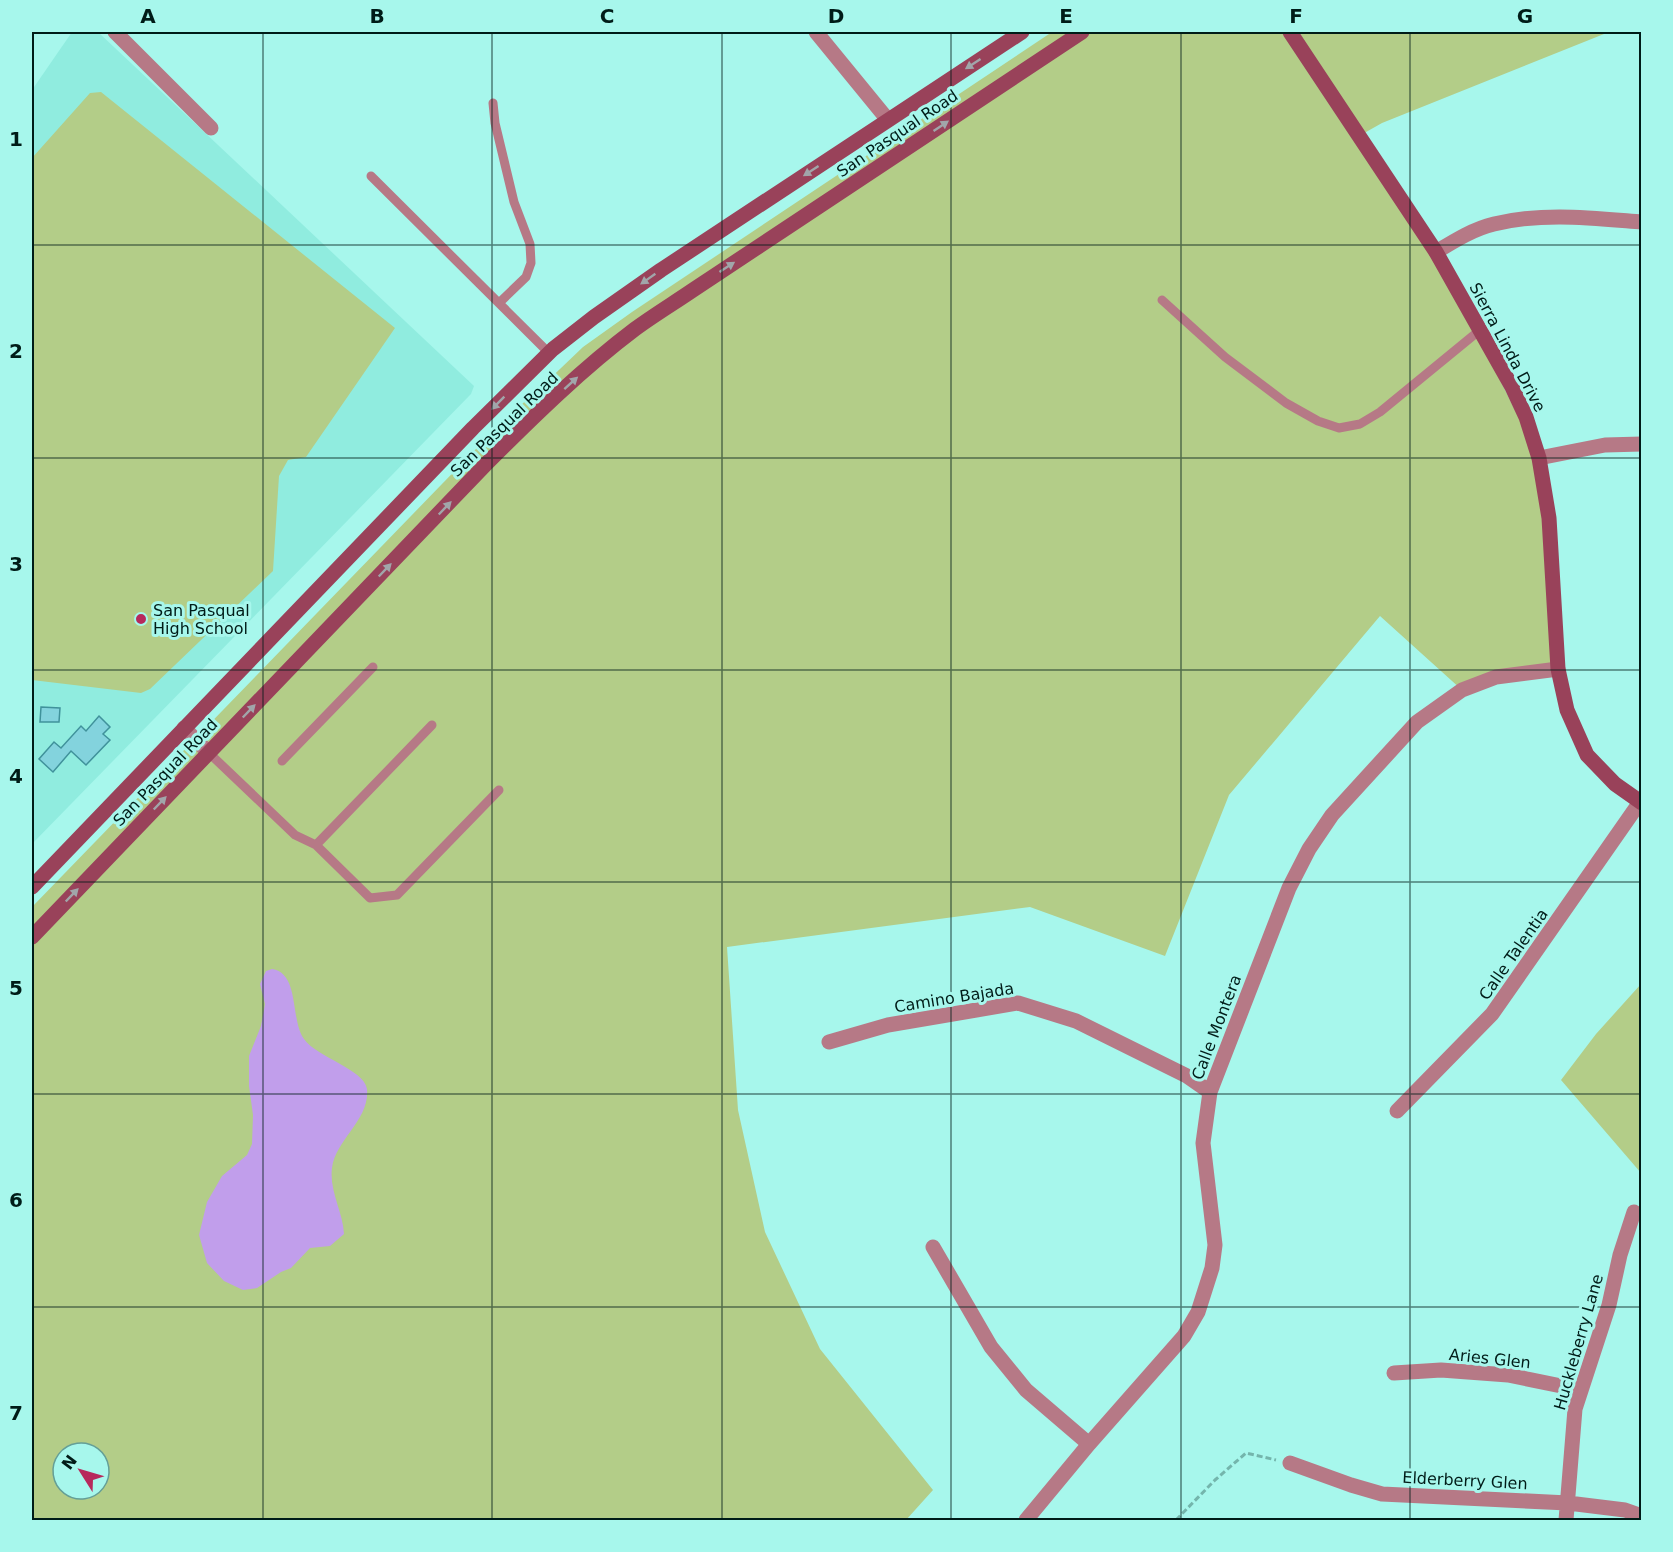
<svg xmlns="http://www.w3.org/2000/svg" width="1673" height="1552" font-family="'DejaVu Sans',sans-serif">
<rect width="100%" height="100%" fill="#a7f7ec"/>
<path fill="#90ecdf" d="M72 32H98L474 386 471 394 32 844V90Z"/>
<path fill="#b3cd88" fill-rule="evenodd" d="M1052 32H1609L1382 123 1359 136 1436 252 1539 458 1558 669 1462 690 1380 616 1229 795 1165 956 1030 907 727 947 738 1110 765 1232 820 1349 933 1490 906 1520H32V907L505 419 538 390 583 347 632 312ZM63 1453H99V1489H63Z
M101 92 395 328 306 457 288 460 279 476 273 571 150 689 141 693 32 680V158L90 93Z
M1641 984V1173L1561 1080 1596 1034Z"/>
<path fill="#c19eeb" d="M272 969C300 973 290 1020 304 1039 316 1057 364 1069 367 1089 370 1120 336 1139 332 1168 329 1191 343 1212 344 1234L330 1246 310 1248 291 1268 281 1272 257 1288 243 1290 224 1281 207 1263 199 1235 207 1202 222 1176 247 1155 252 1144 253 1115 249 1086V1056L261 1026 265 1004 260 984 266 971Z"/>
<path fill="#83d3dd" stroke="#40929b" stroke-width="1.5" d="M41 707 60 708 59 722H40Z
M99 716 110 727 103 734 110 740 86 765 71 751 53 772 39 759 54 742 61 748 81 726 86 731Z"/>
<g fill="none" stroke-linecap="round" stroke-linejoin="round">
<path stroke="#74b5ac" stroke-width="3" stroke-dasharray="6 3" stroke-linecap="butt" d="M1176 1520 1215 1480 1246 1453 1276 1460"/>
<path stroke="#b67986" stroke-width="9" d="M493 103 495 123 514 202 530 244 531 263 526 277 499 303
M371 176 549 353
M1162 300 1225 357 1286 403 1318 421 1339 428 1360 424 1380 412 1480 330
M209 753 295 835 316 845 370 898 397 895 499 790
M282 761 373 667
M316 845 432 725"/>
<path stroke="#b67986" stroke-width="15" d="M115 32 211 128
M816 32 888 120
M1436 252C1454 241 1473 229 1494 224 1543 212 1592 218 1642 222
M1539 458 1605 445 1642 444
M184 728 209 753
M829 1042 888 1025 1018 1003 1076 1021 1187 1076 1210 1092
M1397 1111 1492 1014 1640 802
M933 1247 991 1347 1026 1390 1089 1444
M1394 1373 1441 1370 1508 1375 1581 1390
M1290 1463 1351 1485 1382 1494 1568 1503 1625 1510 1642 1516
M1026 1520 1089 1444 1184 1336 1198 1312 1212 1268 1215 1245 1203 1143 1210 1092 1289 888 1309 849 1332 815 1417 722 1462 690 1496 677 1558 669
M1566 1520 1575 1409 1609 1305 1620 1255 1634 1212"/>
<path stroke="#99425a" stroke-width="15" d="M1290 32 1436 252 1512 387 1526 417 1539 458 1549 518 1558 669 1567 710 1587 755 1615 784 1642 803
M32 887 473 428 553 349 594 317 661 270 1022 32
M32 937 487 463C534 416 582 369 635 329 654 315 674 303 693 290L1082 32"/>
</g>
<defs><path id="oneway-solid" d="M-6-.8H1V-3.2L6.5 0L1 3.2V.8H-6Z" transform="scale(1.5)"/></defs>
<g fill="#a1a6aa">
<use href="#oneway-solid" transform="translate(973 64) rotate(147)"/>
<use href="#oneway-solid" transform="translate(941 126) rotate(-34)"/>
<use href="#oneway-solid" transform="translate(811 171) rotate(147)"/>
<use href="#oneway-solid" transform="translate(727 267) rotate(-33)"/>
<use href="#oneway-solid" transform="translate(648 279) rotate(145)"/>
<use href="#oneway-solid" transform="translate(571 383) rotate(-42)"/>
<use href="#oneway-solid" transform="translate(498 403) rotate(135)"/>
<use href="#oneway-solid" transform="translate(445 508) rotate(-46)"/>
<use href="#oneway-solid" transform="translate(385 570) rotate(-46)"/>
<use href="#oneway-solid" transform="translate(249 711) rotate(-46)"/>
<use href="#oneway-solid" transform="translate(160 803) rotate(-46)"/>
<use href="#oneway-solid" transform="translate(72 895) rotate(-46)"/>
</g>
<path fill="none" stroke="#001c18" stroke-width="1.5" stroke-opacity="0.55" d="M263 32V1520M492 32V1520M722 32V1520M951 32V1520M1181 32V1520M1410 32V1520M32 245H1642M32 458H1642M32 670H1642M32 882H1642M32 1094H1642M32 1307H1642"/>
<circle fill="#b7295c" stroke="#a7f7ec" stroke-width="2" cx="141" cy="619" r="6"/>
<g text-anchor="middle" stroke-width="6" stroke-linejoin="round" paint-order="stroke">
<g font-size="16" fill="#001c18" stroke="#a7f7ec">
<text transform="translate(897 133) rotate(-34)" y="6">San Pasqual Road</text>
<text transform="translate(1508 347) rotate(62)" y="6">Sierra Linda Drive</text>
<text transform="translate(504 424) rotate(-44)" y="6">San Pasqual Road</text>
<text transform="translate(165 772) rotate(-46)" y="6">San Pasqual Road</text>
<text transform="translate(1513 954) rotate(-55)" y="6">Calle Talentia</text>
<text transform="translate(954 997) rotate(-9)" y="6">Camino Bajada</text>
<text transform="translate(1216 1027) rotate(-69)" y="6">Calle Montera</text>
<text transform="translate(1578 1342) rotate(-74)" y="6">Huckleberry Lane</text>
<text transform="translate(1490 1358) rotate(6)" y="6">Aries Glen</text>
<text transform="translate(1465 1480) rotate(3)" y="6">Elderberry Glen</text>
</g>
<g font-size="16" fill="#001c18" stroke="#a7f7ec" text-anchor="start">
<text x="153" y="616">San Pasqual<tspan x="153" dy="18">High School</tspan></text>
</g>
</g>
<rect width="1673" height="1552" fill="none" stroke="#a7f7ec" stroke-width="66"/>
<g transform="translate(81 1471) rotate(307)"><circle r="28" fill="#a7f7ec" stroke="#649f97" stroke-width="1.5"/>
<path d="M0-4.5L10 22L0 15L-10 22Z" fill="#b7295c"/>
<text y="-9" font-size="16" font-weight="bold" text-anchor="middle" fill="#001c18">N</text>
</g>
<rect x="33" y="33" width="1607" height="1486" fill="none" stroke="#001c18" stroke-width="2"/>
<g font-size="20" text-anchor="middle" font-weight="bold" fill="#001c18">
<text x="148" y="23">A</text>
<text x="377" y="23">B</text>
<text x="607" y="23">C</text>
<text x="836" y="23">D</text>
<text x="1066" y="23">E</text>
<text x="1296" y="23">F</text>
<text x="1525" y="23">G</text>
<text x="16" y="146">1</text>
<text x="16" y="358">2</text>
<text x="16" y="571">3</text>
<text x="16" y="783">4</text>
<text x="16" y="995">5</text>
<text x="16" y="1207">6</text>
<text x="16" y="1420">7</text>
</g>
</svg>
